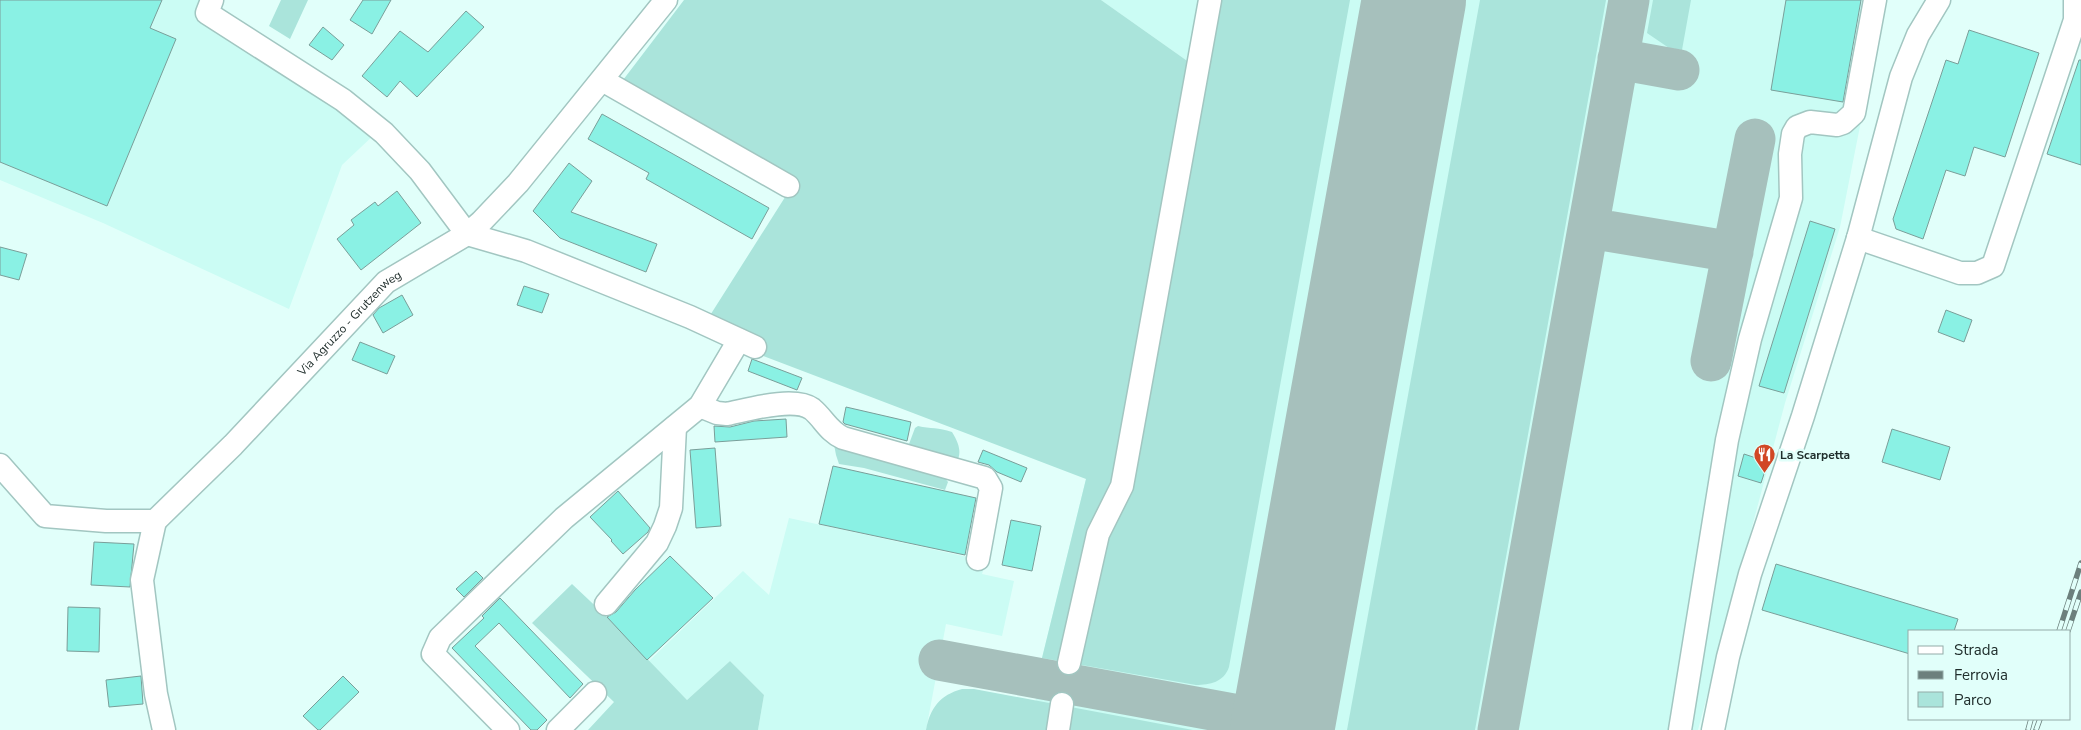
<svg xmlns="http://www.w3.org/2000/svg" width="2081" height="730" font-family="'Nunito Sans',sans-serif">
<rect width="100%" height="100%" fill="#e1fffa"/>
<path fill="#cbfcf4" d="M0 0H224L214 22 376 133 342 165 289 309 103 223 0 180Z
M1101 0H1885L1840 227 1785 403 1698 730H1031L1042 658 1086 479 1193 65Z
M789 518 986 561 982 574 1014 581 1002 636 946 624 926 730H758L764 695 730 661 687 700 649 661 743 571 769 595Z"/>
<path fill="#aae4db" d="M281 0H308L290 39 269 26Z
M684 0H1101L1193 65 1215 0H1350L1229 667C1224 682 1210 685 1196 685L1042 658 1086 479 753 352 709 317 794 183 620 84Z
M1480 0H1606L1475 730H1347Z
M1653 0H1691L1682 50 1669 48 1647 33Z
M918 426C931 429 938 427 952 432 965 453 960 461 944 477L948 482 945 490 864 468 839 464 836 455 833 439 875 437 909 444 915 428Z
M572 584 607 617 687 700 730 661 764 695 758 730H588L614 702 532 623Z
M962 689H974L1193 730H926C930 708 940 695 962 689Z"/>
<g fill="none" stroke-linecap="round" stroke-linejoin="round">
<path stroke="#a6c0bc" stroke-width="41" d="M1618 59 1679 70
M1589 228 1733 252
M1711 361 1755 139
M939 660 1283 723
M1498 730 1629 0"/>
<path stroke="#a6c0bc" stroke-width="104" d="M1282 730 1414 0"/>
</g>
<path fill="#8af1e4" stroke="#7a9e99" d="M0 0H162L150 28 176 39 107 206 0 162Z
M363 0H391L372 34 350 20Z
M1786 0H1861L1843 102 1771 90Z
M466 11 484 27 417 97 400 81 387 97 362 76 400 31 428 52Z
M323 27 344 45 332 60 309 45Z
M1969 30 2039 53 2005 157 1974 147 1965 176 1946 170 1923 239 1896 229 1893 219 1946 60 1958 64Z
M2079 60H2081V165L2047 154Z
M602 114 769 208 752 239 646 179 649 173 588 139Z
M569 163 592 181 571 212 657 244 646 272 560 238 533 211Z
M397 191 421 223 361 270 337 239 354 225 351 220 375 202 378 206Z
M1810 221 1835 229 1784 393 1759 386Z
M0 247 27 254 19 280 0 275Z
M524 286 549 294 542 313 517 305Z
M402 295 413 315 383 333 373 315 379 308Z
M1946 310 1972 320 1964 342 1938 332Z
M360 342 395 356 387 374 352 360Z
M752 359 802 378 797 390 748 371Z
M846 407 911 422 907 441 845 424 843 422Z
M786 419 787 437 715 442 714 426 730 427 754 421Z
M1892 429 1950 447 1940 480 1882 462Z
M715 448 721 526 696 528 690 450Z
M983 450 1027 468 1021 482 997 472 989 465 978 462Z
M1744 454 1768 462 1761 483 1738 476Z
M833 466 976 498 965 555 819 524Z
M618 491 650 528 648 532 623 554 611 541 612 540 590 517Z
M1011 520 1041 526 1032 571 1002 565Z
M94 542 134 544 130 587 91 585Z
M670 556 713 598 647 660 607 617 616 612 635 590Z
M1776 564 1958 619 1954 631H1910V654L1762 610Z
M476 571 483 578 464 597 456 589Z
M500 598 583 684 570 698 499 623 475 646 547 720 537 730H531L452 648 484 618 482 616Z
M68 607 100 608 99 652 67 651Z
M141 676 143 704 109 707 106 680Z
M343 676 359 692 320 730H318L303 716Z"/>
<g fill="none" stroke-linecap="round" stroke-linejoin="round">
<defs>
<g id="minor">
<path d="M212 0 207 13 343 100 384 133 420 171 467 234 526 251 690 317 755 347"/>
<path d="M602 80 788 186"/>
<path d="M1858 238 1960 273H1977L1993 266 2075 20V0"/>
<path d="M700 406 717 413 727 414C747 410 794 396 812 409 824 419 828 431 843 438L985 478 991 488 978 559"/>
<path id="s1" d="M0 465 45 516 106 521H155L233 445 386 282 467 234 481 222 518 183 666 0"/>
<path d="M155 521 142 580 156 694 164 730"/>
<path d="M606 604 657 543 665 526 671 508 675 427"/>
<path d="M1069 663 1098 534 1122 486 1210 0"/>
<path d="M508 730 433 654 440 638 564 518 700 406 739 340"/>
<path d="M558 730 595 693"/>
<path d="M1058 730 1062 704"/>
<path d="M1680 730 1727 440 1750 339 1791 198 1790 154 1793 134 1797 127 1810 122 1837 125 1843 123 1854 113 1875 0"/>
<path d="M1713 730 1728 657 1750 574 1803 416 1858 238 1901 77 1918 35 1939 0"/>
</g>
</defs>
<use href="#minor" stroke="#a2c6c1" stroke-width="25"/>
<use href="#minor" stroke="#fff" stroke-width="22"/>
<defs>
<path id="rail" d="M2059 631 2081 563
M2068 631 2081 592
M2028 730 2031 719
M2036 730 2040 719"/>
</defs>
<use href="#rail" stroke="#6c807d" stroke-width="5.5"/>
<use href="#rail" stroke="#e1fffa" stroke-width="4" stroke-dasharray="11" stroke-linecap="butt"/>
</g>
<defs>
<symbol id="restaurant-pin" viewBox="-11 -11 22 30"><path d="M0 17L-7.5 6A9.5 9.5 0 1 1 7.5 6Z" fill="#d14725" stroke="#e1fffa"/><path d="M-5-6h1v4h1v-4h1v4h1v-4h1v5L-1.5 .5V6h-2V.5L-5-1ZM5-6V6H3V1.5H1.5Q1.5-4 5-6Z" fill="#fff"/></symbol>
</defs>
<g fill-rule="evenodd">
<use href="#restaurant-pin" x="1752" y="442" width="25" height="34"/>
</g>
<g text-anchor="middle" stroke-width="5" stroke-linejoin="round" paint-order="stroke">
<g font-size="12" fill="#202e2c" stroke="#e1fffa">
<text dy="4" stroke="none"><textPath href="#s1" startOffset="456">Via Agruzzo - Grutzenweg</textPath></text>
</g>
<g font-size="12" font-weight="bold" fill="#202e2c" stroke="#e1fffa" text-anchor="start">
<text x="1780" y="459">La Scarpetta</text>
</g>
</g>
<rect x="1908" y="630" width="162" height="90" fill="#e1fffa" stroke="#94aba8"/>
<rect x="1918" y="646" width="25" height="8" fill="#ffffff" stroke="#94aba8"/>
<text x="1954" y="655" font-size="15" fill="#202e2c">Strada</text>
<rect x="1918" y="671" width="25" height="8" fill="#6c807d" stroke="#94aba8"/>
<text x="1954" y="680" font-size="15" fill="#202e2c">Ferrovia</text>
<rect x="1918" y="692" width="25" height="15" fill="#aae4db" stroke="#94aba8"/>
<text x="1954" y="705" font-size="15" fill="#202e2c">Parco</text>
</svg>
